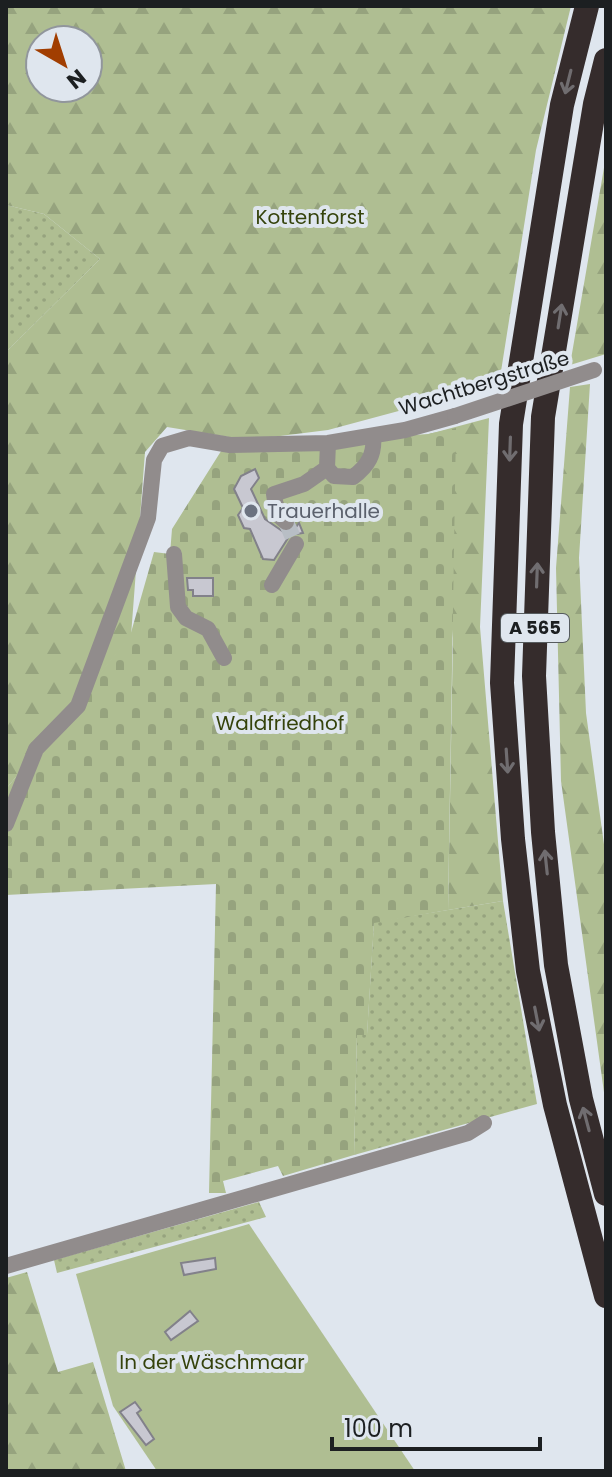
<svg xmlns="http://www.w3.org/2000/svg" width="612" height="1477" font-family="Poppins,sans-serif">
<defs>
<pattern id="grass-dots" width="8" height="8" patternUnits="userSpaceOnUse" patternTransform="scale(2)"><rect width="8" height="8" fill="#afbe92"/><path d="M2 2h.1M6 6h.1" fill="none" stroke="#96a37e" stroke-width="1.8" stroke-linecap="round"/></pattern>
<pattern id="forest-firs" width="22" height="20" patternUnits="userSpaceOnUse" patternTransform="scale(2)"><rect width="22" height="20" fill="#afbe92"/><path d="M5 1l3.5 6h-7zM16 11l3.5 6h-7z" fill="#96a37e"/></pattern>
<pattern id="cemetery-stones" width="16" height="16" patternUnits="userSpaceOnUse" patternTransform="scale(2)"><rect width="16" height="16" fill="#afbe92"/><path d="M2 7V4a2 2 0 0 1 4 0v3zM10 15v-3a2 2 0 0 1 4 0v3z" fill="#96a37e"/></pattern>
</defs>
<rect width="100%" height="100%" fill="#dfe6ee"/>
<path fill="url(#grass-dots)" d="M6 205 44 214 100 259 6 352Z
M503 901 537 1104 354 1155 357 1035 367 1034 374 922Z
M259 1202 266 1217 57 1273 54 1260Z"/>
<path fill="url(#forest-firs)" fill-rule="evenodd" d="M6 6H571L536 150 499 384 328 430 247 440 167 427 145 452 131 636 6 789V352L100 259 44 214 6 205ZM40 40H88V88H40Z
M606 156V354L570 365Z
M590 384 579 558 586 713 606 859V1107L561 781 556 568 570 387Z
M489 418 480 627 503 901 448 910 453 638 429 434Z
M27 1272 58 1372 93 1362 126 1471H6V1278Z"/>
<path fill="url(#cemetery-stones)" d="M456 428 448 910 374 923 367 1035H357L354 1155 283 1176 278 1166 223 1181 226 1193H209L216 884 6 895V789L130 636 154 552 170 554 172 529 223 448 428 434Z"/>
<path fill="#afbe92" d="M249 1224 415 1471H157L113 1406 76 1274Z"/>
<path fill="#c8c8d1" stroke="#82818a" stroke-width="2" d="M255 469 259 478 251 489 265 519 285 533 294 530 299 523 303 533 290 535 274 560 263 559 250 529 244 528 238 515 243 508 234 489 241 476Z
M187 578H213V596H193V590H188Z
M215 1258 216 1269 184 1275 181 1263Z
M190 1311 198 1321 171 1340 165 1332Z
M135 1402 141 1410 137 1413 154 1439 146 1445 120 1412Z"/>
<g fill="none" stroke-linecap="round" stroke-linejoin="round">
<path stroke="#b8bec5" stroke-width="16" stroke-dasharray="16 8" stroke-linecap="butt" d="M286 522 296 544"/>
<path stroke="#918c8c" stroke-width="16" d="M328 443 327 468 334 476 353 477C368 466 375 454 373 436
M286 522 277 514 274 494 304 484 327 468
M174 554 178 607 186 618 208 629 224 658
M272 585 296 544
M6 824 36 749 78 706 148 518 154 460 162 446 189 438 230 445 328 443 405 430 455 416
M6 1266 468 1133 484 1123"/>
<path stroke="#352c2c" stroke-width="24" d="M587 6 562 105 511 424 502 683 513 839 528 971 555 1105 606 1296
M606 60 595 104 543 417 534 676 543 832 556 965 581 1099 606 1194"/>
<path stroke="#918c8c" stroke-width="16" d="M455 416 594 370"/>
</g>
<defs><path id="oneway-shaft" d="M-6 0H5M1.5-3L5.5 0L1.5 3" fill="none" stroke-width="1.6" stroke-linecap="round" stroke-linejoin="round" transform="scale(2)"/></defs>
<g stroke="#706d70">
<use href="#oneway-shaft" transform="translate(568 82) rotate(104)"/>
<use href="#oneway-shaft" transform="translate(560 316) rotate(-81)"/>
<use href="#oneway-shaft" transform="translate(510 449) rotate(92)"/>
<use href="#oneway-shaft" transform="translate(537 575) rotate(-88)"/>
<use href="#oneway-shaft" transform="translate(507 761) rotate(86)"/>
<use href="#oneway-shaft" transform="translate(546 862) rotate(-96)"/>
<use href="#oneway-shaft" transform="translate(537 1019) rotate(79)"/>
<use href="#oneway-shaft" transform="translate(586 1119) rotate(-105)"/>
</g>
<circle fill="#6b7280" stroke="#dfe6ee" stroke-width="3" cx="251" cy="511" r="8"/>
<g text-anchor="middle" stroke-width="8" stroke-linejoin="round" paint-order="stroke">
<rect fill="#dfe6ee" stroke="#565b5e" stroke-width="2" x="501" y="614" width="68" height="28" rx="6"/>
<g font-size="18" font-weight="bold" fill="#1c1f21">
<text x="535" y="634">A 565</text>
</g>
<g font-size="20" fill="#35430b" stroke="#dfe6ee">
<text x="310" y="224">Kottenforst</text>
<text x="280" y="730">Waldfriedhof</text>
<text x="212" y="1369">In der Wäschmaar</text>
</g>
<g font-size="20" fill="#1c1f21" stroke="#dfe6ee">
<text transform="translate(484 383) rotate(-17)" y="7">Wachtbergstraße</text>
</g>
<g font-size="20" fill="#5b616d" stroke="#dfe6ee" text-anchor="start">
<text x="267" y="518">Trauerhalle</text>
</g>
</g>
<rect width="612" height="1477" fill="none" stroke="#1c1f21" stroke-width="16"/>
<g transform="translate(64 64) rotate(141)"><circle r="38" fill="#dfe6ee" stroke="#91969c" stroke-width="2"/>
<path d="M0-6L14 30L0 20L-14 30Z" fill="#a13e01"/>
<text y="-12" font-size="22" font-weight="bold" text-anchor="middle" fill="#1c1f21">N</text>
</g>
<path d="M332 1437v12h208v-12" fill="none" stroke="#1c1f21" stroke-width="4"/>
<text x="344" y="1437" font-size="24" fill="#1c1f21" stroke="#dfe6ee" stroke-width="6" paint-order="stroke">100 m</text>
</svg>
